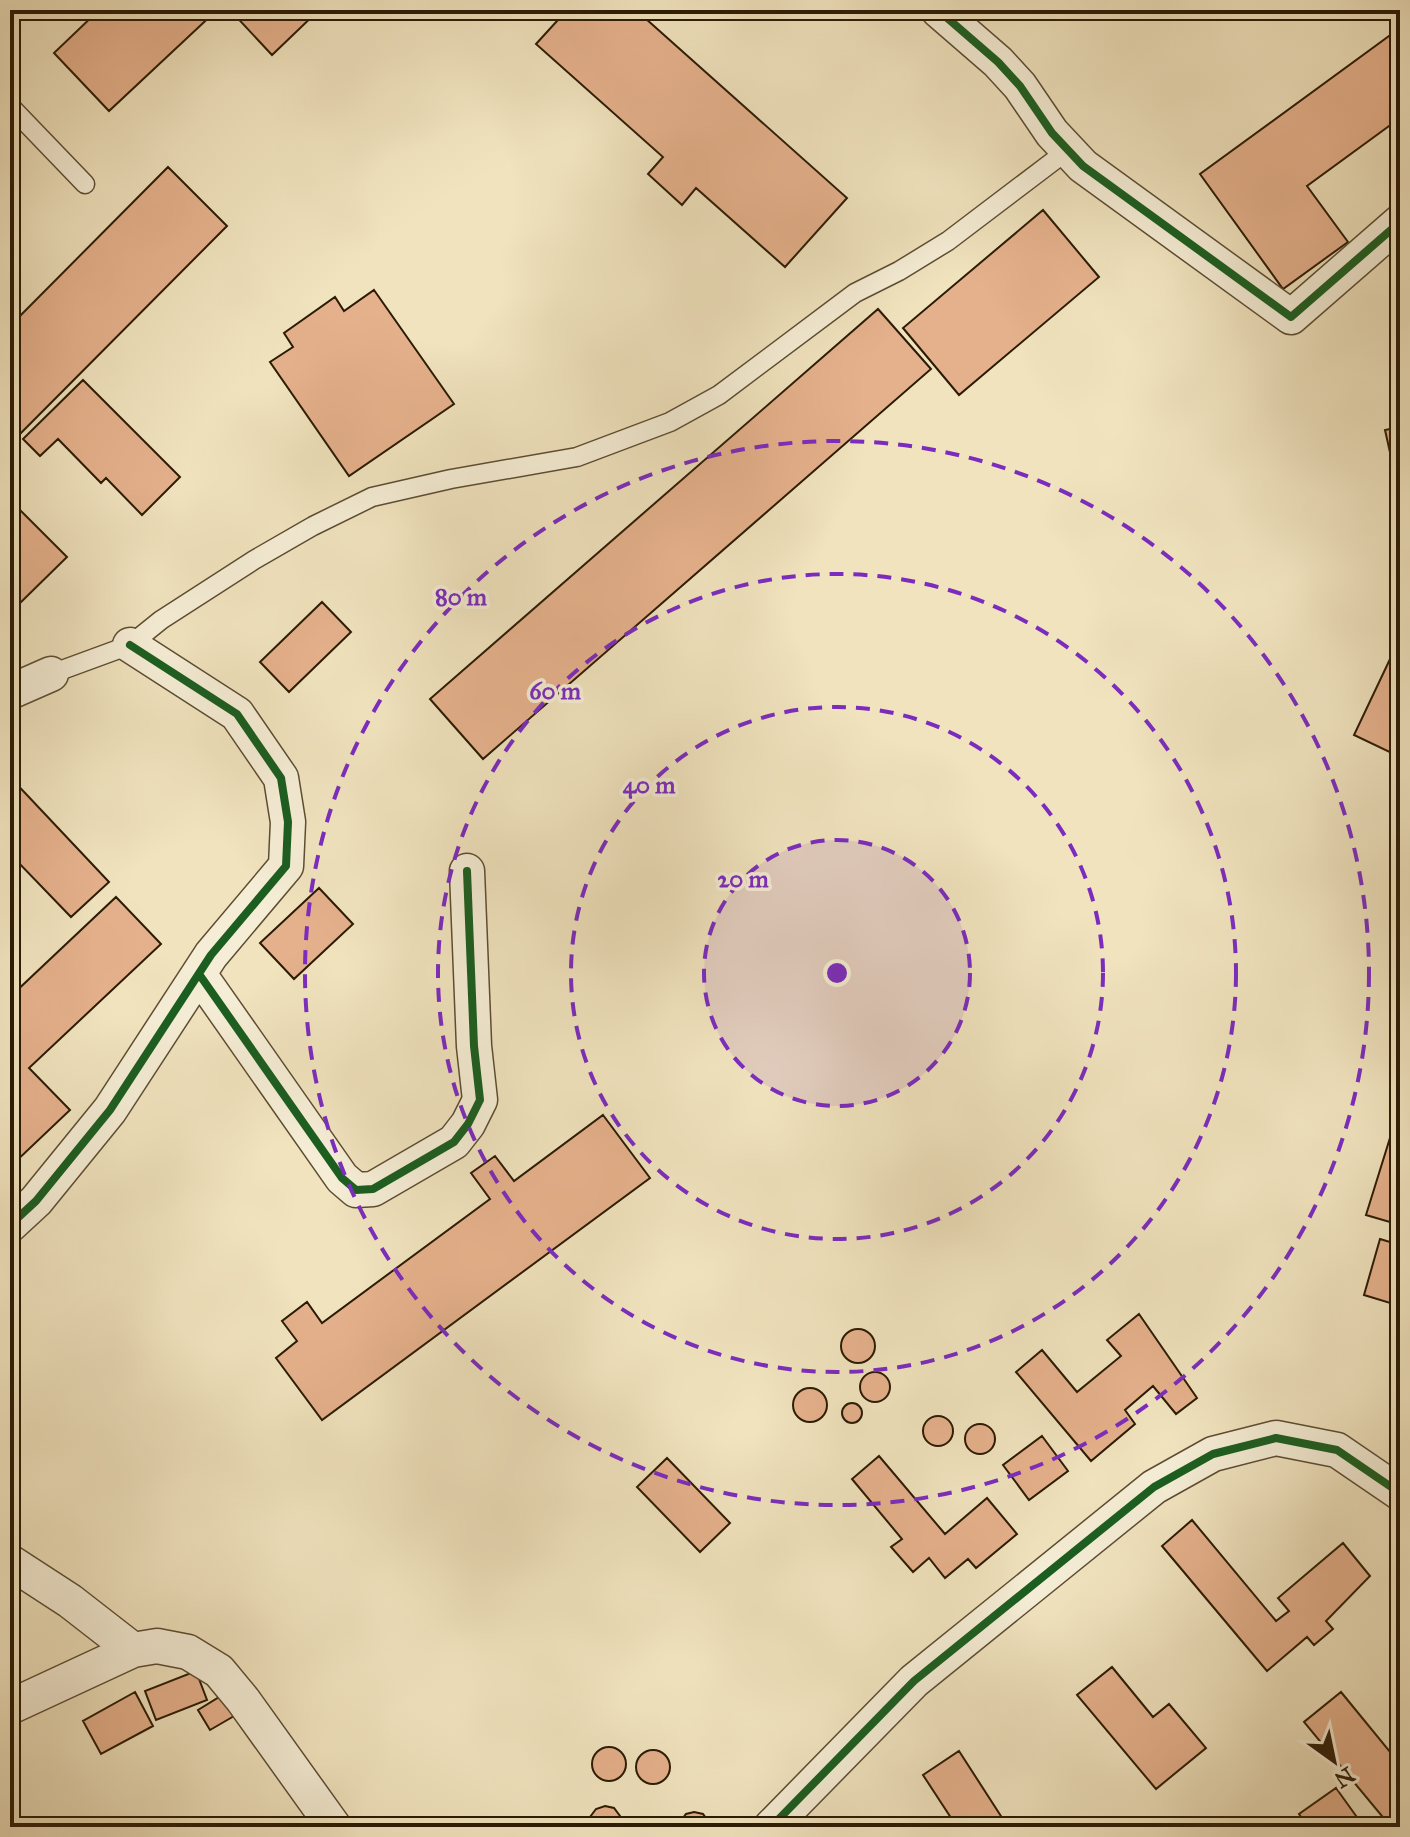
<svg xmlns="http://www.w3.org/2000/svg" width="1410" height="1837" font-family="'IM FELL Great Primer',serif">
<rect width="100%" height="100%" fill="#f0e3be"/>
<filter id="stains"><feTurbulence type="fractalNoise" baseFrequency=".0025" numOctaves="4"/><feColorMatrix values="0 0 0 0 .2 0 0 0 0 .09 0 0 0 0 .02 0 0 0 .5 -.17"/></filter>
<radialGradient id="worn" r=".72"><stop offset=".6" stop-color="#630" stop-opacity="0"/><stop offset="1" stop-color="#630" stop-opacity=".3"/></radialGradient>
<path fill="#e5b18c" stroke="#2b1b04" stroke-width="2" d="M99 10H217L109 111 54 53Z
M230 10H319L272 55Z
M567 10H636L847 198 785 267 696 188 682 205 648 174 663 157 536 44Z
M1400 28V118L1307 186 1348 242 1283 289 1200 174Z
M168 167 227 226 10 444V326Z
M1043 210 1099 277 959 395 903 328Z
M374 290 454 404 349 476 270 362 293 347 284 333 335 297 344 311Z
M878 309 931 369 483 759 430 699Z
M83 380 180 477 142 515 106 478 101 483 58 439 40 456 23 439Z
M1400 427V497L1385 430Z
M10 500 67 557 19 604 10 595Z
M322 602 351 632 289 692 260 662Z
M1400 638V757L1354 735Z
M10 777 109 882 71 917 17 861 10 867Z
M319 888 353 924 294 979 260 943Z
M116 897 161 944 29 1068 70 1110 10 1167V997Z
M1399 1109H1400V1225L1366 1215Z
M603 1115 650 1178 322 1420 276 1358 297 1341 282 1321 307 1302 322 1323 490 1199 471 1173 495 1156 514 1181Z
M1380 1239 1400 1245V1306L1364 1295Z
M1139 1314 1197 1398 1176 1414 1153 1386 1125 1410 1135 1424 1091 1461 1016 1372 1042 1350 1077 1392 1121 1356 1107 1340Z
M841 1346a17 17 0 1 1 34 0a17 17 0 1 1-34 0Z
M860 1387a15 15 0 1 1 30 0a15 15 0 1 1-30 0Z
M793 1405a17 17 0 1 1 34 0a17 17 0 1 1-34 0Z
M842 1413a10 10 0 1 1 20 0a10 10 0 1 1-20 0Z
M923 1431a15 15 0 1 1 30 0a15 15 0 1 1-30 0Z
M965 1439a15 15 0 1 1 30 0a15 15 0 1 1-30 0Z
M1042 1436 1068 1471 1029 1500 1003 1465Z
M879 1456 945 1534 987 1498 1017 1534 976 1568 968 1559 945 1578 929 1558 913 1572 891 1547 902 1539 852 1479Z
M667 1458 730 1523 700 1552 637 1487Z
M1192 1520 1276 1621 1289 1611 1278 1598 1343 1543 1370 1576 1326 1621 1333 1629 1314 1645 1307 1637 1267 1671 1162 1546Z
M1112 1667 1153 1717 1169 1704 1206 1748 1156 1789 1077 1695Z
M196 1671 207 1700 156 1720 145 1691Z
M229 1691 241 1712 210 1730 198 1710Z
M135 1692 153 1726 101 1754 83 1721Z
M1341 1692 1400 1764V1827H1391L1304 1722Z
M592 1764a17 17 0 1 1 34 0a17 17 0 1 1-34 0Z
M636 1767a17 17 0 1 1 34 0a17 17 0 1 1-34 0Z
M959 1751 1008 1827H957L923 1775Z
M1336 1788 1364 1827H1308L1299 1814Z
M605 1806 614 1808 620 1816 619 1827H591L590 1817 596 1809Z
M694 1812 703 1814 708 1821V1827H680V1822L686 1814Z"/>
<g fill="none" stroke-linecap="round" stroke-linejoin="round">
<defs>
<path id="lane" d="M10 106 85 184
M51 674 130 645 161 620 254 560 313 526 372 497 451 479 577 457 670 422 719 395 855 293 899 271 948 241 1068 150"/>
<path id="street" d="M938 10 998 62 1020 86 1052 133 1083 166 1291 317 1400 222
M10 692 51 674
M199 974 342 1178 356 1190 373 1189 454 1142 468 1124 480 1100 474 1046 467 871
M10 1225 36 1201 110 1110 211 955 286 866 288 822 281 778 237 714 130 645
M10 1562 70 1601 133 1650
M10 1707 133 1650 157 1646 188 1652 219 1671 243 1700 334 1827
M771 1827 914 1681 1154 1487 1213 1454 1276 1438 1337 1450 1400 1493"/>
</defs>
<use href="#lane" stroke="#5c4d32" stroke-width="21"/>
<use href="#street" stroke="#5c4d32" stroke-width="37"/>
<use href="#lane" stroke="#f5edd5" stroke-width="18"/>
<use href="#street" stroke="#f5edd5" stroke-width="34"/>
<defs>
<path id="cycleway" d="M938 10 998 62 1020 86 1052 133 1083 166 1291 317 1400 222
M199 974 342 1178 356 1190 373 1189 454 1142 468 1124 480 1100 474 1046 467 871
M10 1225 36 1201 110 1110 211 955 286 866 288 822 281 778 237 714 130 645
M771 1827 914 1681 1154 1487 1213 1454 1276 1438 1337 1450 1400 1493"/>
</defs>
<use href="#cycleway" stroke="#f5edd5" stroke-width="13"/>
<use href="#cycleway" stroke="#1b5e20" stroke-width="8"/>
</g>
<circle cx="837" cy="973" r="133" fill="#7b2cbf" fill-opacity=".12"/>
<g fill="none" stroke="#7b2cbf" stroke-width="4" stroke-dasharray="14 10">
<circle cx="837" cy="973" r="133"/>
<circle cx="837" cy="973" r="266"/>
<circle cx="837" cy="973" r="399"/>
<circle cx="837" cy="973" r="532"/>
</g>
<circle cx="837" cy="973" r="12" fill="#7b2cbf" stroke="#f5edd5" stroke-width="4"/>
<g font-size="24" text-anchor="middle" font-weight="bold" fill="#7b2cbf" stroke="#f5edd5" stroke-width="7" stroke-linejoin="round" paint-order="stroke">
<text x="461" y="605">80 m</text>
<text x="555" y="699">60 m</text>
<text x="649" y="793">40 m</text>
<text x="743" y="887">20 m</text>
</g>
<rect width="1410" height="1837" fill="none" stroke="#f0e3be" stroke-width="40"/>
<rect x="12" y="12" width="1386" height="1813" fill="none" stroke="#2b1b04" stroke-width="4"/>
<rect x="20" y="20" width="1370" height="1797" fill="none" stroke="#2b1b04" stroke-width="2"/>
<g transform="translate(1334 1761) rotate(147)" stroke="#f5edd5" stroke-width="6" paint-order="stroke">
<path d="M0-6L14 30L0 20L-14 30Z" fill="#2b1b04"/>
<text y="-12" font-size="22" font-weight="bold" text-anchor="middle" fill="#2b1b04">N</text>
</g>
<rect width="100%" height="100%" filter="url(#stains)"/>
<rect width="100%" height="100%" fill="url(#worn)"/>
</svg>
